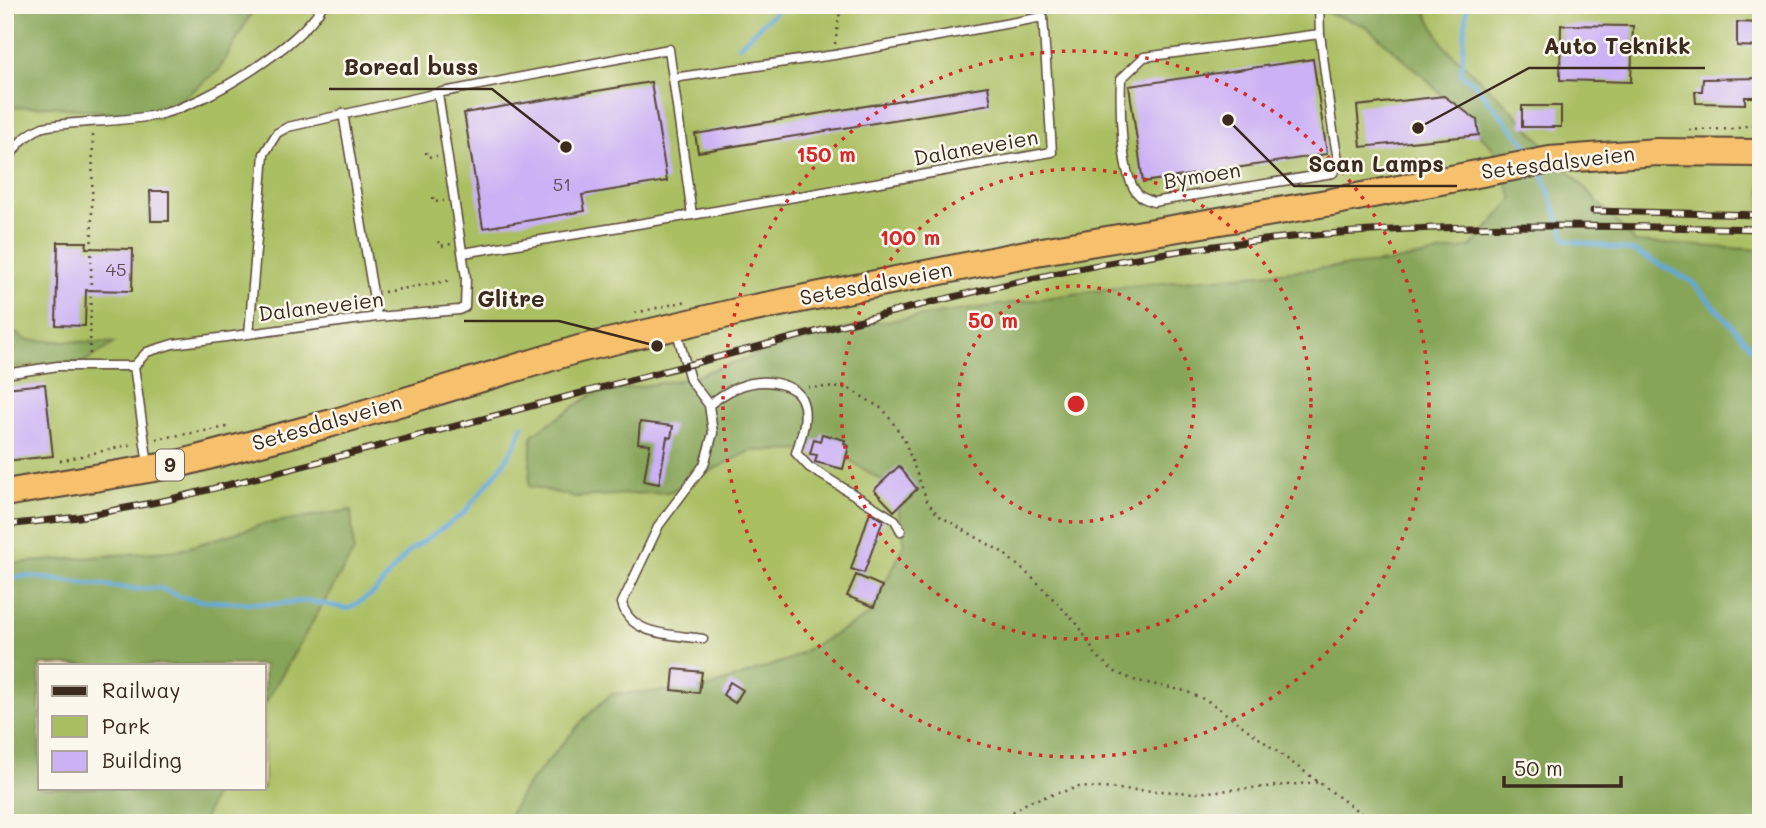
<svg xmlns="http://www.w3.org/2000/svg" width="1766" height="828" font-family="Mali,sans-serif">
<rect width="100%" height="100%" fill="#fbf7ec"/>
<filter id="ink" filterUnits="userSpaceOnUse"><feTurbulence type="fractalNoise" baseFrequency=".0143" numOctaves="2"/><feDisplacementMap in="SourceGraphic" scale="14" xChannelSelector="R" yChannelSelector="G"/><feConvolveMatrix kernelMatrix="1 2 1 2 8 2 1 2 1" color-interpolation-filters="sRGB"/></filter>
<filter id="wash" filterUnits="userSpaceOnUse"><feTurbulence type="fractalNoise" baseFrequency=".00686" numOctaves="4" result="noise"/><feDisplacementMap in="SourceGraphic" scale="28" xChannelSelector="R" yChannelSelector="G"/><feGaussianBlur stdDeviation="1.57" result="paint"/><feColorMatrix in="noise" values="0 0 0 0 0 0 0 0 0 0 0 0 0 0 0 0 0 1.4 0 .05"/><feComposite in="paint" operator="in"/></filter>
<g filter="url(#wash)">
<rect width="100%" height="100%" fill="#f4ddbf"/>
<path fill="#aabe62" stroke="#727440" stroke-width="2" fill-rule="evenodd" d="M5 5H1761V823H5ZM40 665H264V788H40Z"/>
<path fill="#87a558" stroke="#61683b" stroke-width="2" d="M5 5H249L251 14 219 70 158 118 50 106 5 108Z
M1144 5H1284L1212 10Z
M1305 5H1428L1424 9 1444 46 1511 109 1635 242 1761 250V823H505L524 789 582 721 611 694 703 689 790 659 868 616 905 544 894 488 833 450 750 451 669 492 575 497 529 486 532 435 593 394 686 379 773 349 861 325 1129 286 1391 262 1471 247 1513 199 1493 148 1427 80 1366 26Z
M5 326 27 340 115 343 84 362 5 367Z
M351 510 354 551 264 705V665H40V788H216L203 823H5V564L180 550 264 524Z"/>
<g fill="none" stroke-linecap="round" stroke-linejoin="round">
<path stroke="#61a8d8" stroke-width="4.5" d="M1168 5 1272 9 1293 5
M1467 5 1461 74 1473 83 1534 153
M739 46 782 5
M1541 170 1566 240 1634 251 1691 281 1761 357
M5 580 25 576 135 589 159 588 181 597 203 601 275 604 310 601 348 609 374 593 408 552 463 514 502 466 517 442 523 425"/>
</g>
<g id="blocks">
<path fill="#cbb1f5" d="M1737 22 1761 23V47L1737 46Z
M1561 25 1633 26 1631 82 1560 80Z
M1313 59 1327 154 1143 182 1129 86Z
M1761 78V97H1745V104L1696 103 1695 91H1702L1703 79Z
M651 82 667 181 582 195 585 211 483 228 464 113Z
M988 86 991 104 698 152 695 134Z
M1444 96 1477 120 1479 135 1361 147 1357 106Z
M1522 106H1561V127H1522Z
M150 191H169V221H151Z
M58 242H87L86 248 133 249 132 291 86 290 85 326 56 325Z
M45 384 53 456 5 461V388Z
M640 422 673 426 671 438 667 437 659 484 644 481 650 444 638 443Z
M822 434 845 440 844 444 849 446 843 469 815 462 817 455 810 454 814 439 820 441Z
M899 466 917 489 894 511 874 490Z
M870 512 883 520 864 573 851 569Z
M856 575 882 586 874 607 847 596Z
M674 669 702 672 699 693 672 690Z
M730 682 743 690 735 703 723 695Z"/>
</g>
</g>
<g filter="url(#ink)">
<use href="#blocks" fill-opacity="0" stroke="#574536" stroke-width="2"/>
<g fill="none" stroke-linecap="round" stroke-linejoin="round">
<defs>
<path id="service" d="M1319 5 1320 34C1326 77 1330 121 1339 164L1333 173 1153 202C1148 200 1141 198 1138 194 1120 177 1120 104 1121 79L1144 57 1320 34
M1605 5H1663
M343 113 377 317
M5 166C14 147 24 135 43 127 82 120 122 123 161 114 207 103 299 47 323 5
M463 253 692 215 673 78
M676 328 690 380 709 405 713 433 704 465 659 525 622 603C630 637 675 634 703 639
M249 334 264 154 277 133 288 127 438 93 669 49 673 78 834 55 1043 17 1052 152 692 215
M5 374 58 366H134
M709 405C731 387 757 375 786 386 793 389 799 392 802 400 809 416 801 438 796 453L809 467 895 520 901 531
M148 465 134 366 147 352 173 344 377 317 459 310 465 307 466 278 438 93"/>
<path id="trunk" d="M5 493 178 464 332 423 579 349 745 310 1036 252 1326 203 1550 160 1657 152 1761 153"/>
</defs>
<use href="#service" stroke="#574536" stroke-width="11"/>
<use href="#trunk" stroke="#574536" stroke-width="30"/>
<path stroke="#574536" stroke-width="2.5" stroke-dasharray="2 5" stroke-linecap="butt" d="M835 44 841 5
M1689 130 1733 129 1761 123
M426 152 427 157 437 156
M433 197 434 202 444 201
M439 241 440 246 451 244
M384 292 453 280
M635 313 687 301
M90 354 93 133
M808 387 848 388 884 410 904 439 927 501 938 515 1002 552 1036 581 1079 626 1095 654 1113 671 1133 680 1185 691 1210 702 1374 823
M156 439 228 427
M60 461 132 444
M995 823 1030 801 1079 787 1196 793 1321 782"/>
<use href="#service" stroke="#fff" stroke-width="8"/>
<use href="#trunk" stroke="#f7c06c" stroke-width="26"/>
<defs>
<path id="rail" d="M1593 211 1761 215
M5 525 79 517 167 500C371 450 573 394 776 342 924 304 1071 264 1222 245 1401 221 1581 225 1761 229"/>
</defs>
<use href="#rail" stroke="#3b2a1e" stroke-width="7"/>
<use href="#rail" stroke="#fbf7ec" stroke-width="4.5" stroke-dasharray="13" stroke-linecap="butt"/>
</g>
</g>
<g fill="none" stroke="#d62828" stroke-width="3.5" stroke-dasharray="3.5 7">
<circle cx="1076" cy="404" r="118"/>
<circle cx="1076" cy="404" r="235"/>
<circle cx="1076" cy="404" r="353"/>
</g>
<g text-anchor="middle" stroke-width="5" stroke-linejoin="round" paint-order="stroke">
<g font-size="18" fill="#5f4c54">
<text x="562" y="191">51</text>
<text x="116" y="276">45</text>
</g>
<rect fill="#fbf7ec" stroke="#75685c" stroke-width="2" x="156" y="449.5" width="28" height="31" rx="5"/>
<g font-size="19" font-weight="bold" fill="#3b2a1e">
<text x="170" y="472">9</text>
</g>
<g font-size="21" fill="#3b2a1e" stroke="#fbf7ec">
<text transform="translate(976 148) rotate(-10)" y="7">Dalaneveien</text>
<text transform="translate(1558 163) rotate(-7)" y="7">Setesdalsveien</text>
<text transform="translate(1202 176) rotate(-9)" y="7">Bymoen</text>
<text transform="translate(876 284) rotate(-11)" y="7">Setesdalsveien</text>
<text transform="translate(321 307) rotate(-7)" y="7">Dalaneveien</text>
<text transform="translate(327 423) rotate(-16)" y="7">Setesdalsveien</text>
</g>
</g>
<circle cx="1076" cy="404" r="10" fill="#d62828" stroke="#fbf7ec" stroke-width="3.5"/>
<g font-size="21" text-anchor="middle" font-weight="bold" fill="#d62828" stroke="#fbf7ec" stroke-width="5" stroke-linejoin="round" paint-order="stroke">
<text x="826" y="162">150 m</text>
<text x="910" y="245">100 m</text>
<text x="993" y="328">50 m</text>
</g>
<path fill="none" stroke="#3b2a1e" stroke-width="2.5" d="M1418 128L1529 68H1705M566 147L492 89H329M1228 120L1294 186H1457M657 346L559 321H464"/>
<g fill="#3b2a1e" stroke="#fbf7ec" stroke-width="2.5">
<circle cx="1418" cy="128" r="7"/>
<circle cx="566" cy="147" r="7"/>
<circle cx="1228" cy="120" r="7"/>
<circle cx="657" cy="346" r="7"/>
</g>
<g font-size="23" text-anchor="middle" font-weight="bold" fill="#3b2a1e" stroke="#fbf7ec" stroke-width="5" stroke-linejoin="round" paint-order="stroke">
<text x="1617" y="54">Auto Teknikk</text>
<text x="411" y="75">Boreal buss</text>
<text x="1376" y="172">Scan Lamps</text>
<text x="511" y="307">Glitre</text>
</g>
<rect width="1766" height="828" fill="none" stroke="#fbf7ec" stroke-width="28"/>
<rect x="38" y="664" width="228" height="126" fill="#fbf7ec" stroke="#aea59a" stroke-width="2"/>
<rect x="52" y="686" width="35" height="10" fill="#3b2a1e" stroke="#aea59a" stroke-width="2"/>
<text x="102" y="698" font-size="21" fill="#3b2a1e">Railway</text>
<rect x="52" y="716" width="35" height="21" fill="#aabe62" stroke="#aea59a" stroke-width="2"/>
<text x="102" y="734" font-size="21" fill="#3b2a1e">Park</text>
<rect x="52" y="751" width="35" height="21" fill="#cbb1f5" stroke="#aea59a" stroke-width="2"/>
<text x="102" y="768" font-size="21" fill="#3b2a1e">Building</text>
<path d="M1504 776v10h117v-10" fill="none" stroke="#3b2a1e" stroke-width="3.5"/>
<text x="1514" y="776" font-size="21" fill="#3b2a1e" stroke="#fbf7ec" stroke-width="5" paint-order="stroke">50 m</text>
</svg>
